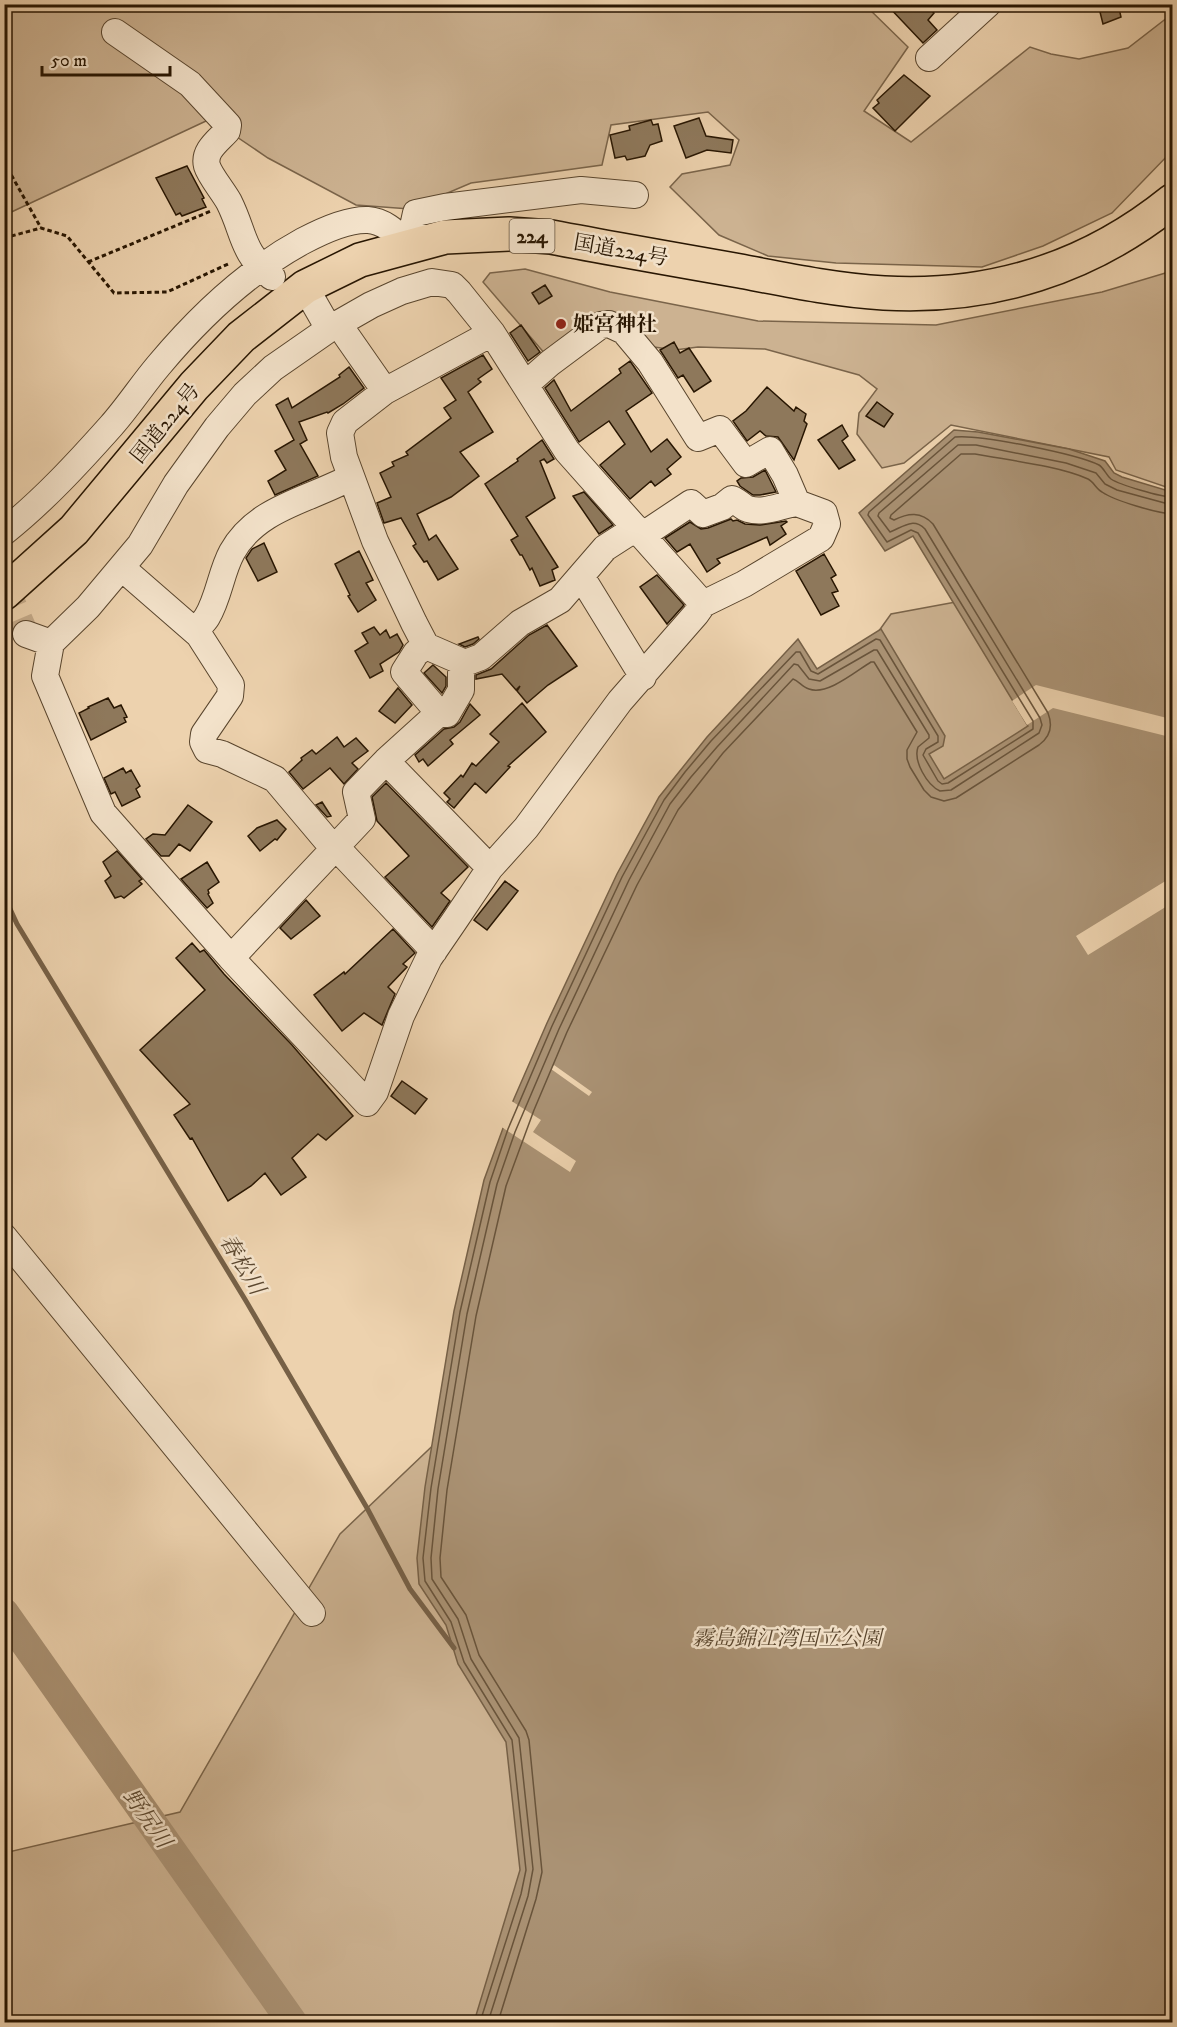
<svg xmlns="http://www.w3.org/2000/svg" width="1177" height="2027" font-family="'IM FELL DW Pica','Noto Serif JP',serif">
<rect width="100%" height="100%" fill="#edd2ae"/>
<filter id="stains"><feTurbulence type="fractalNoise" baseFrequency=".00333" numOctaves="4"/><feColorMatrix values="0 0 0 0 .2 0 0 0 0 .09 0 0 0 0 .02 0 0 0 .5 -.17"/></filter>
<radialGradient id="worn" r=".72"><stop offset=".6" stop-color="#630" stop-opacity="0"/><stop offset="1" stop-color="#630" stop-opacity=".3"/></radialGradient>
<path fill="#ccb291" stroke="#7a644a" stroke-width="1.5" d="M4 5H865L908 47 864 111 911 142 1030 47 1051 54 1079 59 1128 48 1172 14V151L1112 213 1043 246 982 267 836 263 768 256 719 235 670 187 682 174 730 165 739 140 708 112 611 125 602 165 471 183 410 209 356 205 268 158 237 137 221 114 5 215Z
M525 269 610 292 758 321 936 325 1102 292 1172 271V489L1116 470 1109 457 951 425 904 463 882 468 857 434 859 413 877 389 859 375 765 349 698 347 675 350 654 347 637 334 628 320 546 355 483 282 490 273Z
M1172 562V2022H5L4 1853 180 1812 340 1534 574 1311 670 923 891 614Z"/>
<path fill="#aa9274" stroke="#766046" stroke-width="1.5" d="M954 430 978 432 1069 449 1105 461 1114 473 1122 477 1172 492V2022H474L520 1870 506 1742 458 1664 446 1625 419 1584 417 1558 425 1487 454 1311 484 1180 513 1101 547 1023 617 874 659 797 707 737 798 639 817 669 881 629 945 736 943 746 929 754 944 779 1028 726 913 536 885 551 859 513Z"/>
<path fill="#edd2ae" d="M1036 685 1171 719 1166 736 1053 708 1027 725 1012 701Z
M1172 877V903L1088 955 1076 936Z
M554 1065 592 1092 589 1096 551 1069Z
M510 1100 541 1120 533 1132 576 1161 570 1172 500 1126Z"/>
<g fill="none" stroke-linecap="round" stroke-linejoin="round">
<path stroke="#69543b" stroke-width="1.5" d="M480 2022 521 1894 526 1870 512 1740 464 1662 451 1622 425 1581 423 1558 431 1488 460 1312 490 1182 508 1129 552 1026 622 877 664 800 685 772 711 741 796 652H800L811 671 818 674 876 639 880 640 938 736V742L926 749 923 755 938 781 942 784 948 783 1033 729V721L918 533 911 530 887 542 868 515 869 512 955 437C978 434 1077 454 1099 465 1104 468 1106 475 1111 479 1120 485 1161 497 1172 497
M488 2022 528 1896 533 1869 519 1738 471 1659 458 1619 432 1579 431 1558 438 1489 467 1314 497 1184 515 1132 559 1029 629 880 670 804 691 777 717 747 794 664 798 665 809 679 820 681 874 650H877L929 735V738L918 747C913 761 927 785 940 791L951 790 1039 733 1042 725 1040 718 925 529C913 517 903 527 890 532L878 516 879 513 958 445H976L1066 463 1096 473 1105 484 1117 490 1172 505
M498 2022 536 1899 542 1872 529 1740 526 1731 479 1655 466 1615 441 1577 440 1558 447 1490 476 1316 506 1186 534 1110 567 1032 637 885 678 810 723 753 793 679C799 681 802 687 809 689 827 696 856 671 871 662H874L917 732 907 750V759L910 767 924 790 931 797 944 801 956 798 1039 745C1050 737 1053 726 1048 713L933 524C921 511 908 513 894 520L890 518 891 515 961 454H975C1007 460 1060 466 1088 479 1094 482 1096 489 1102 492 1115 501 1157 513 1172 514"/>
<path stroke="#766046" stroke-width="5" d="M4 896 17 924 246 1301 367 1508 410 1589 454 1648"/>
<path stroke="#aa9274" stroke-width="30" d="M4 1613 292 2022"/>
</g>
<path fill="#8e785b" stroke="#281602" stroke-width="1.5" d="M886 4H925L934 13 928 20 937 30 923 43Z
M1098 4H1118L1121 17 1103 24Z
M904 75 930 96 895 131 873 108 879 103 877 100Z
M699 118 706 136 733 140 731 153 707 150 686 158 674 126Z
M651 120 653 125 658 124 662 141 650 145 645 156 627 160 625 156 615 158 610 135 630 130 629 126Z
M187 166 204 198 202 199 206 207 182 216 180 213 176 215 156 178Z
M545 285 552 296 539 304 532 293Z
M521 325 540 352 528 361 510 333Z
M674 342 680 353 689 348 711 381 694 392 683 375 678 378 660 350Z
M483 355 492 369 478 379 481 382 468 392 493 432 460 452 479 476 451 497 417 514 429 540 436 535 458 569 438 580 427 561 424 562 413 546 416 544 401 518 384 523 377 503 391 497 380 473 394 466 392 462 408 455 406 452 451 418 444 408 456 400 441 378Z
M630 361 652 393 626 411 651 452 667 439 681 457 667 469 671 474 655 486 651 481 630 499 600 465 625 444 609 421 579 442 545 388 554 380 571 411 621 373 619 369Z
M349 367 364 388 343 404 328 413 327 412 299 422 307 440 300 444 318 476 275 495 268 481 286 470 275 451 294 440 276 405 288 398 292 408 340 377 339 375Z
M767 387 794 411 796 407 806 414 804 421 807 424 794 460 778 437 766 436 760 431 747 441 733 421 746 411Z
M877 402 893 414 884 427 866 416Z
M842 425 848 436 842 441 855 460 839 469 818 440Z
M542 440 554 459 547 463 544 459 540 461 555 498 526 517 558 567 552 570 555 580 540 586 532 568 530 570 522 555H520L511 540 518 536 485 484 518 461 517 459Z
M765 470 776 492 760 495H753L740 486 737 481 741 478 753 477Z
M584 492 613 525 599 534 573 496Z
M731 519 733 521 737 520 745 524 760 525 786 521 787 522 781 526 786 534 770 545 767 537 717 559 720 563 707 572 690 544 677 552 665 538 690 522 701 529 708 528Z
M264 543 277 572 258 581 246 558 252 549Z
M359 551 373 580 366 583 376 600 358 612 348 596 350 595 335 564Z
M824 554 836 575 831 578 838 591 832 593 839 606 821 615 796 571Z
M657 575 684 605 667 624 640 587Z
M547 625 577 666 548 685 527 703 517 691 520 686 516 690 502 674 476 679V675L491 669 529 635Z
M374 627 380 635 386 630 390 638 397 634 403 645 399 652 380 664 383 671 370 678 355 651 368 643 362 633Z
M478 637 479 639 473 644 465 647 459 644Z
M433 665 446 677V686L442 693 424 673Z
M398 688 412 705 395 723 379 711Z
M108 698 114 708 121 705 127 717 124 718 126 722 91 740 79 713 89 708 88 707Z
M522 703 546 732 508 766 510 767 486 793 475 783 454 808 447 802 450 799 444 793 461 775 463 777 472 763 476 766 499 742 490 734Z
M470 704 480 715 450 740 453 744 428 766 423 759 419 762 415 755 444 729 454 727 460 722Z
M337 737 344 747 356 738 368 751 352 763 358 769 344 784 330 768 303 789 289 772 302 760 301 758 312 750 316 754Z
M123 768 126 773 131 770 140 786 136 789 140 797 122 806 115 792 111 794 104 778Z
M386 783 468 867 441 893 450 901 432 927 385 877 409 856 377 821 372 797Z
M322 802 331 816 327 817 316 805Z
M188 805 212 822 190 851 179 844 169 856H161L146 839 153 834 165 835Z
M277 820 286 829 277 840 275 839 260 851 248 836 257 828Z
M117 851 142 879 139 881 142 884 124 898 121 896 115 898 105 881 111 876 103 862Z
M207 862 219 882 208 890 209 893 208 894 213 903 207 908 181 879Z
M505 881 518 891 487 930 474 920Z
M306 900 320 916 291 939 280 928Z
M393 929 415 953 403 964 407 967 388 987 395 994 382 1025 364 1013 342 1031 314 995 344 972 345 974Z
M192 943 200 952 204 950 224 974 292 1045 353 1116 326 1140 318 1134 292 1158 306 1177 281 1195 265 1173 251 1186 228 1201 192 1138 190 1139 174 1115 190 1104 140 1050 205 990 176 958Z
M402 1081 427 1099 415 1114 391 1096Z"/>
<g fill="none" stroke-linecap="round" stroke-linejoin="round">
<path stroke="#c6ac8c" stroke-width="26" stroke-dasharray="26 13" stroke-linecap="butt" d="M4 583 26 634"/>
<defs>
<path id="minor" d="M115 32 190 84 228 125 227 131C218 141 203 151 207 166 210 176 223 191 229 202 245 234 241 252 272 277
M929 58 988 4
M305 287 329 329
M346 335 385 391
M4 532C43 501 78 463 111 426 128 407 142 385 159 365 200 316 246 272 303 241 320 232 348 219 368 220 385 221 397 234 409 245L416 213 445 207 581 190 635 195
M643 535 691 503 703 514 722 507 732 499C738 501 742 507 748 509 765 514 780 505 797 503
M122 568 199 635 231 685 230 696 204 734 203 742 207 750 222 754 275 779 334 849
M581 576 643 677
M195 631C199 626 204 622 207 617 219 597 221 572 232 552 257 507 310 500 351 477
M26 634 51 643 88 607 140 545 176 484 217 427 245 394 273 368 329 329 371 305 402 291 432 282 452 285 459 292 492 333 567 451 703 604 744 584 821 538 827 524 824 513 797 503 785 475 770 450 746 464 720 429 698 438 650 362 624 331 609 324 601 325 550 363 525 385
M51 643 45 676 103 813 231 958 367 1103 375 1092 401 1016 429 958 455 920 490 868 526 828 620 701 696 614 703 604
M426 646 416 653 404 672 439 713
M465 663 426 646 414 623 375 541 344 457 340 433 345 422 385 391 492 333
M386 761 490 868
M336 847 434 951
M231 958 362 819 356 792 386 761 439 713 447 714 461 690V673L465 663 481 657 520 623 560 600 605 548 636 528
M4 1237 312 1613"/>
<path id="highway" d="M4 593 74 530 194 386 241 337 305 287 360 260 445 237 509 234 551 237C614 249 677 260 740 271 787 280 835 290 884 293 991 299 1089 268 1172 201"/>
</defs>
<use href="#minor" stroke="#59452d" stroke-width="28"/>
<use href="#highway" stroke="#281602" stroke-width="36"/>
<path stroke="#281602" stroke-width="3" stroke-dasharray="4.5 3" stroke-linecap="butt" d="M4 162 41 228
M4 238 41 228 67 236 114 293 167 292 228 264
M88 262 211 211"/>
<use href="#minor" stroke="#f3e2ca" stroke-width="26"/>
<use href="#highway" stroke="#edd2ae" stroke-width="33"/>
</g>
<circle fill="#8f2418" stroke="#f3e2ca" stroke-width="2" cx="561" cy="324" r="6"/>
<g text-anchor="middle" stroke-width="5" stroke-linejoin="round" paint-order="stroke">
<rect fill="#f3e2ca" stroke="#65533e" stroke-width="1.5" x="509.5" y="219" width="45" height="34" rx="4.5"/>
<g font-size="20" font-weight="bold" fill="#281602">
<text x="532" y="243">224</text>
</g>
<g font-size="21" fill="#281602" stroke="#f3e2ca">
<text transform="translate(621 250) rotate(10)" y="7">国道224号</text>
<text transform="translate(165 423) rotate(-51)" y="7">国道224号</text>
</g>
<g font-size="21" font-weight="bold" fill="#281602" stroke="#f3e2ca" text-anchor="start">
<text x="573" y="331">姫宮神社</text>
</g>
<g font-size="21" font-style="italic" fill="#59452d" stroke="#f3e2ca">
<text x="787" y="1645">霧島錦江湾国立公園</text>
</g>
<g font-size="22" font-style="italic" fill="#5c4830" stroke="#f3e2ca">
<text transform="translate(243 1264) rotate(59)" y="8">春松川</text>
<text transform="translate(148 1818) rotate(55)" y="8">野尻川</text>
</g>
</g>
<rect width="1177" height="2027" fill="none" stroke="#edd2ae" stroke-width="24"/>
<rect x="6" y="6" width="1165" height="2015" fill="none" stroke="#281602" stroke-width="3"/>
<rect x="12" y="12" width="1153" height="2003" fill="none" stroke="#281602" stroke-width="1.5"/>
<path d="M42 66v9h128v-9" fill="none" stroke="#281602" stroke-width="3"/>
<text x="51" y="66" font-size="18" fill="#281602" stroke="#f3e2ca" stroke-width="4.5" paint-order="stroke">50 m</text>
<rect width="100%" height="100%" filter="url(#stains)"/>
<rect width="100%" height="100%" fill="url(#worn)"/>
</svg>
